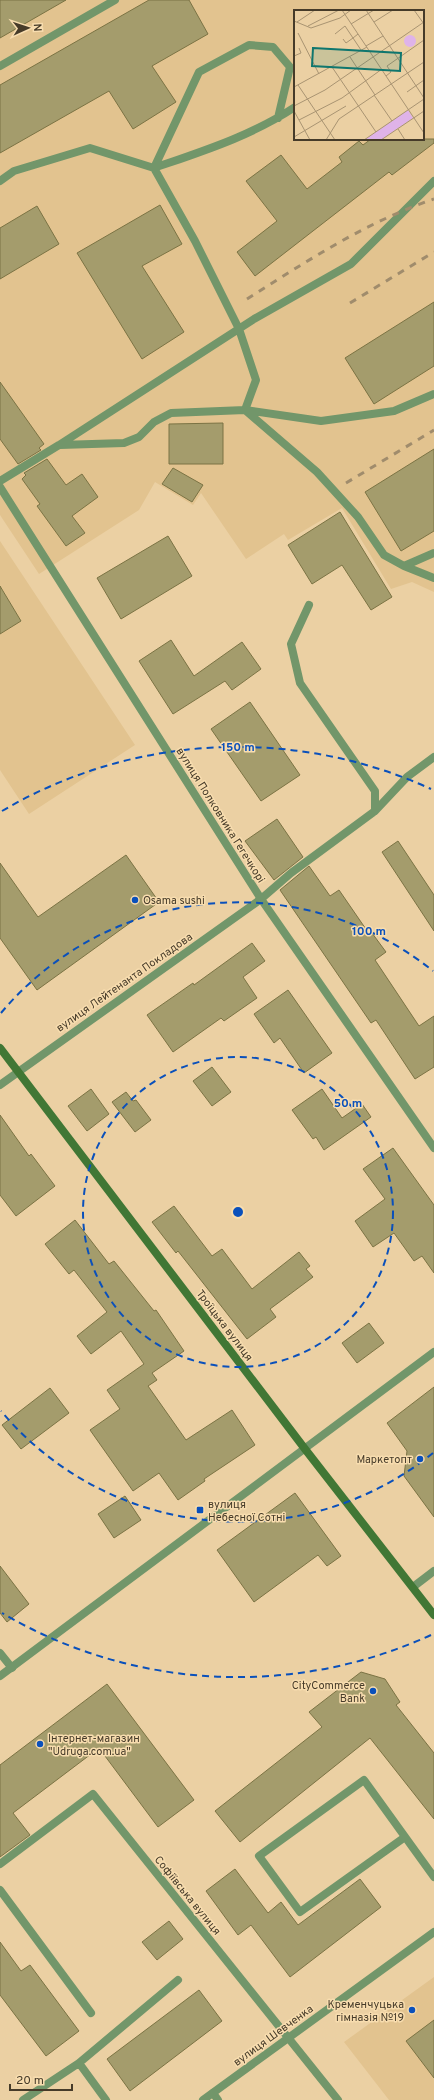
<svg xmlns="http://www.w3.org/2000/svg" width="434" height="2100" font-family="Overpass,sans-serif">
<rect width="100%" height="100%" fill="#ebd0a3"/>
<path fill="#e2c38f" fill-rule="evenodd" d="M0 0H434V592L412 582 391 589 342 508 288 540 284 534 246 559 201 493 193 505 155 482 139 510 39 574 0 515ZM295 11H423V139H295Z
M0 541 135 745 29 814 0 770V634L21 621 3 590 0 591Z
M434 1977V2100H389L344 2042Z"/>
<path fill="#a49c6c" stroke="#7b7344" d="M0 0H66L0 38Z
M149 0H189L208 34 152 66 176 102 133 129 109 91 0 153V85Z
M371 139H434V143L392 175 389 172 255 276 237 252 277 221 246 181 281 155 307 189 342 162 339 157 359 141 363 145Z
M160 205 182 244 142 266 184 332 142 359 77 253Z
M37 206 59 244 0 279V228Z
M434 302V366L374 404 345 358Z
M0 382 44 444 39 448 41 450 18 464 0 439Z
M223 423V464H169V424Z
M434 449V531L401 551 365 492Z
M47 459 66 485 82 474 98 497 72 516 85 533 66 546 37 506 40 504 22 479 26 475 24 473Z
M173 468 203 485 192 502 162 484Z
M340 512 392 597 371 610 342 565 312 584 288 545Z
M168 536 192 576 121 619 97 578Z
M0 586 21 621 0 634Z
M171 640 194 676 242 642 261 669 232 690 225 681 173 714 139 661Z
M250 702 300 775 261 801 211 729Z
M277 819 303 857 274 880 245 841Z
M398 841 434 895V931L382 852Z
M126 855 159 902 37 990 0 938V863L38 917Z
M309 866 330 896 339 890 370 935 372 933 386 952 375 960 419 1026 434 1016V1067L415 1079 376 1020 371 1023 280 890Z
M252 943 265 961 243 977 257 998 224 1021 221 1018 173 1052 147 1015 193 983 194 985Z
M288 990 332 1053 304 1073 280 1038 274 1043 254 1014Z
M212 1067 231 1092 212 1106 193 1081Z
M91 1089 109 1114 87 1131 68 1106Z
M322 1089 342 1118 362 1104 371 1117 324 1150 316 1137 313 1139 292 1110Z
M126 1092 133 1101 136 1100 151 1120 135 1132 112 1102Z
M0 1115 29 1156 31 1154 55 1186 16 1216 0 1195Z
M393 1148 434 1205V1273L422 1256 414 1261 394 1233 373 1247 355 1221 385 1199 363 1169Z
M174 1206 212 1256 222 1249 252 1289 299 1252 310 1266 306 1269 313 1277 270 1309 276 1317 247 1339 178 1251 176 1253 152 1222Z
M75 1220 109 1264 114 1261 154 1311 156 1310 184 1351 152 1373 157 1380 148 1386 186 1440 232 1410 255 1445 204 1479 205 1481 178 1500 159 1473 133 1491 90 1430 120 1409 107 1390 144 1364 121 1331 91 1354 77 1336 107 1312 74 1270 69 1274 45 1244Z
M369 1323 384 1343 357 1363 342 1343Z
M434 1387V1517L404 1476 407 1451 387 1423Z
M50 1388 69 1413 21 1449 2 1425Z
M295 1493 341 1556 327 1566 318 1555 254 1602 217 1550Z
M125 1496 141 1520 114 1538 98 1514Z
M0 1566 29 1604 7 1622 0 1613Z
M361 1672 385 1679 400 1702 396 1705 434 1753V1819L370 1738 240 1842 215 1811 322 1727 309 1712Z
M107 1684 194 1800 158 1827 99 1748 13 1813 30 1835 0 1857V1765Z
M235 1869 268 1913 281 1902 298 1925 360 1879 381 1907 290 1977 251 1925 238 1935 206 1891Z
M169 1921 183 1939 157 1960 142 1942Z
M0 1942 21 1971 30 1965 79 2031 46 2056 0 1995Z
M199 1990 222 2021 130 2091 107 2059Z
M434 2020V2078L406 2041Z"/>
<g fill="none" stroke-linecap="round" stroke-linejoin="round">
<path stroke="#72966a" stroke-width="8" d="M154 168 199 72 249 45 273 47 290 67 278 118
M154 168C203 151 251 136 295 107
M0 181 14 171 90 148 154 168 195 241 239 329 256 380 245 410 317 472 358 517 384 555 404 566 434 553
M60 445 124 443 139 437 154 422 171 413 245 410 321 421 394 411 434 394
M0 481 59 445 254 319 351 264 434 181
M404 566 434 578
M375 811 407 777 434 757
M261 899 291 873 375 811V791L300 683 291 644 309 605
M413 1587 434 1571
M405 1837 300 1912 259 1856 364 1780 434 1877
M0 1890 91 2013
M79 2063 178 1980
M213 2093 218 2100
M23 2100 79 2063 106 2100"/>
<path stroke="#72966a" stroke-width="8" d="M0 66 115 0
M0 487 261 899 434 1148
M0 1085 261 899
M0 1653 12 1668
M0 1864 93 1794 338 2100"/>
<path stroke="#72966a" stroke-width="8" d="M0 1676 434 1352
M203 2100 434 1932"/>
<path stroke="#417735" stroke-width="8" d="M0 1048 305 1449 434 1615"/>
<path stroke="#a08c6c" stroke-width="3" stroke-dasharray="7 7" stroke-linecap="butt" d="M247 299C307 261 366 222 434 199
M350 303 434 252
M346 483 434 430"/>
</g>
<g fill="none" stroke="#0a50bb" stroke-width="2" stroke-dasharray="7 5">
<circle cx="238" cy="1212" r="155"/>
<path d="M433 1453A310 310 0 0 1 1 1411M1 1013A310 310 0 0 1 433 971"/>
<path d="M431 1635A465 465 0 0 1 2 1613M2 811A465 465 0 0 1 431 789"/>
</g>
<g fill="#0a50bb" stroke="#f8ddaf" stroke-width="1.5">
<circle cx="135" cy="900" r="4"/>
<circle cx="420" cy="1459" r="4"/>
<rect x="196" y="1506" width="8" height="8" rx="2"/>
<circle cx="373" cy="1691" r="4"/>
<circle cx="40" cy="1744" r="4"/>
<circle cx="412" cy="2010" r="4"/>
</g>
<g text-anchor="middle" stroke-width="3" stroke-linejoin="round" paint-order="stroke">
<g font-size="11" fill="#463b29" stroke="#f8ddaf">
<text transform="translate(221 815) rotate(58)" y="4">вулиця Полковника Гегечкорі</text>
<text transform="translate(124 982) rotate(-35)" y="4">вулиця Лейтенанта Покладова</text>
<text transform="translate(225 1325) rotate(53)" y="4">Троїцька вулиця</text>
<text transform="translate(188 1895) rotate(51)" y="4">Софіївська вулиця</text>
<text transform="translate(273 2035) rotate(-36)" y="4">вулиця Шевченка</text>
</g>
<g font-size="11" fill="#463b29" stroke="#f8ddaf" text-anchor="start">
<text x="143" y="904">Osama sushi</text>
<text x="412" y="1463" text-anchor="end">Маркетопт</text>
<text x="208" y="1508">вулиця<tspan x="208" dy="13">Небесної Сотні</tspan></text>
<text x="365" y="1689" text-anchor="end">CityCommerce<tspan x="365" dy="13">Bank</tspan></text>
<text x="48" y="1742">Iнтернет-магазин<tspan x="48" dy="13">"Udruga.com.ua"</tspan></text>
<text x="404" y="2008" text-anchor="end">Кременчуцька<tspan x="404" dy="13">гімназія №19</tspan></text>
</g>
</g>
<g transform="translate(294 10)">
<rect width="130" height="130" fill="#ebd0a3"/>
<path d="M110 31a6 6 0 1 1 12 0a6 6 0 1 1-12 0ZM114 100 119 108 87 130H70Z" fill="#dfb3e9"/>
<path fill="none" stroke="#a99472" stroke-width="1" d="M48 0 130 123M72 0 130 88M120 0 130 14M0 11 17 18 46 8 57 0M3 12 21 0M80 12 99 0M57 14 80 0M14 16 45 0M4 23 25 64M41 24 51 16 59 28 64 24M49 29 52 33 59 28 67 40M72 36 89 26M0 46 7 43 5 38M56 47 81 85M38 57 82 122M92 66 97 62 93 56 130 30M4 75 41 130M0 77 73 37M113 82 130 70M80 85 98 111M0 96 31 80 130 12M0 101 16 130M5 110 48 88 88 59M104 119 111 130M0 127 52 96M32 130 45 109 130 52M70 130 130 89M87 130 130 101"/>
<path fill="#0f766e" fill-opacity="0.15" stroke="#0f766e" stroke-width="2" d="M19 38 107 43 106 61 18 56Z"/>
<rect width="130" height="130" fill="none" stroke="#463b29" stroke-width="2"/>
</g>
<circle cx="238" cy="1212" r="6" fill="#0a50bb" stroke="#f8ddaf" stroke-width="2"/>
<g font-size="12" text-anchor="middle" font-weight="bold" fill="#0a50bb" stroke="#f8ddaf" stroke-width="3" stroke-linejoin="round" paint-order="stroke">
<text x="238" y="751">150 m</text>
<text x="369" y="935">100 m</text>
<text x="348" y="1107">50 m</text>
</g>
<g transform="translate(28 28) rotate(87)" stroke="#f8ddaf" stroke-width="3" paint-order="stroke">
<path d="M0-3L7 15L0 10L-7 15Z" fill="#463b29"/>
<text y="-6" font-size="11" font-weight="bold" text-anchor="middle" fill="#463b29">N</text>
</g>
<path d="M10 2084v6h62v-6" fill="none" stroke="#463b29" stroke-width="2"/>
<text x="16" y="2084" font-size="12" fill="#463b29" stroke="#f8ddaf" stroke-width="3" paint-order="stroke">20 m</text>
</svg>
